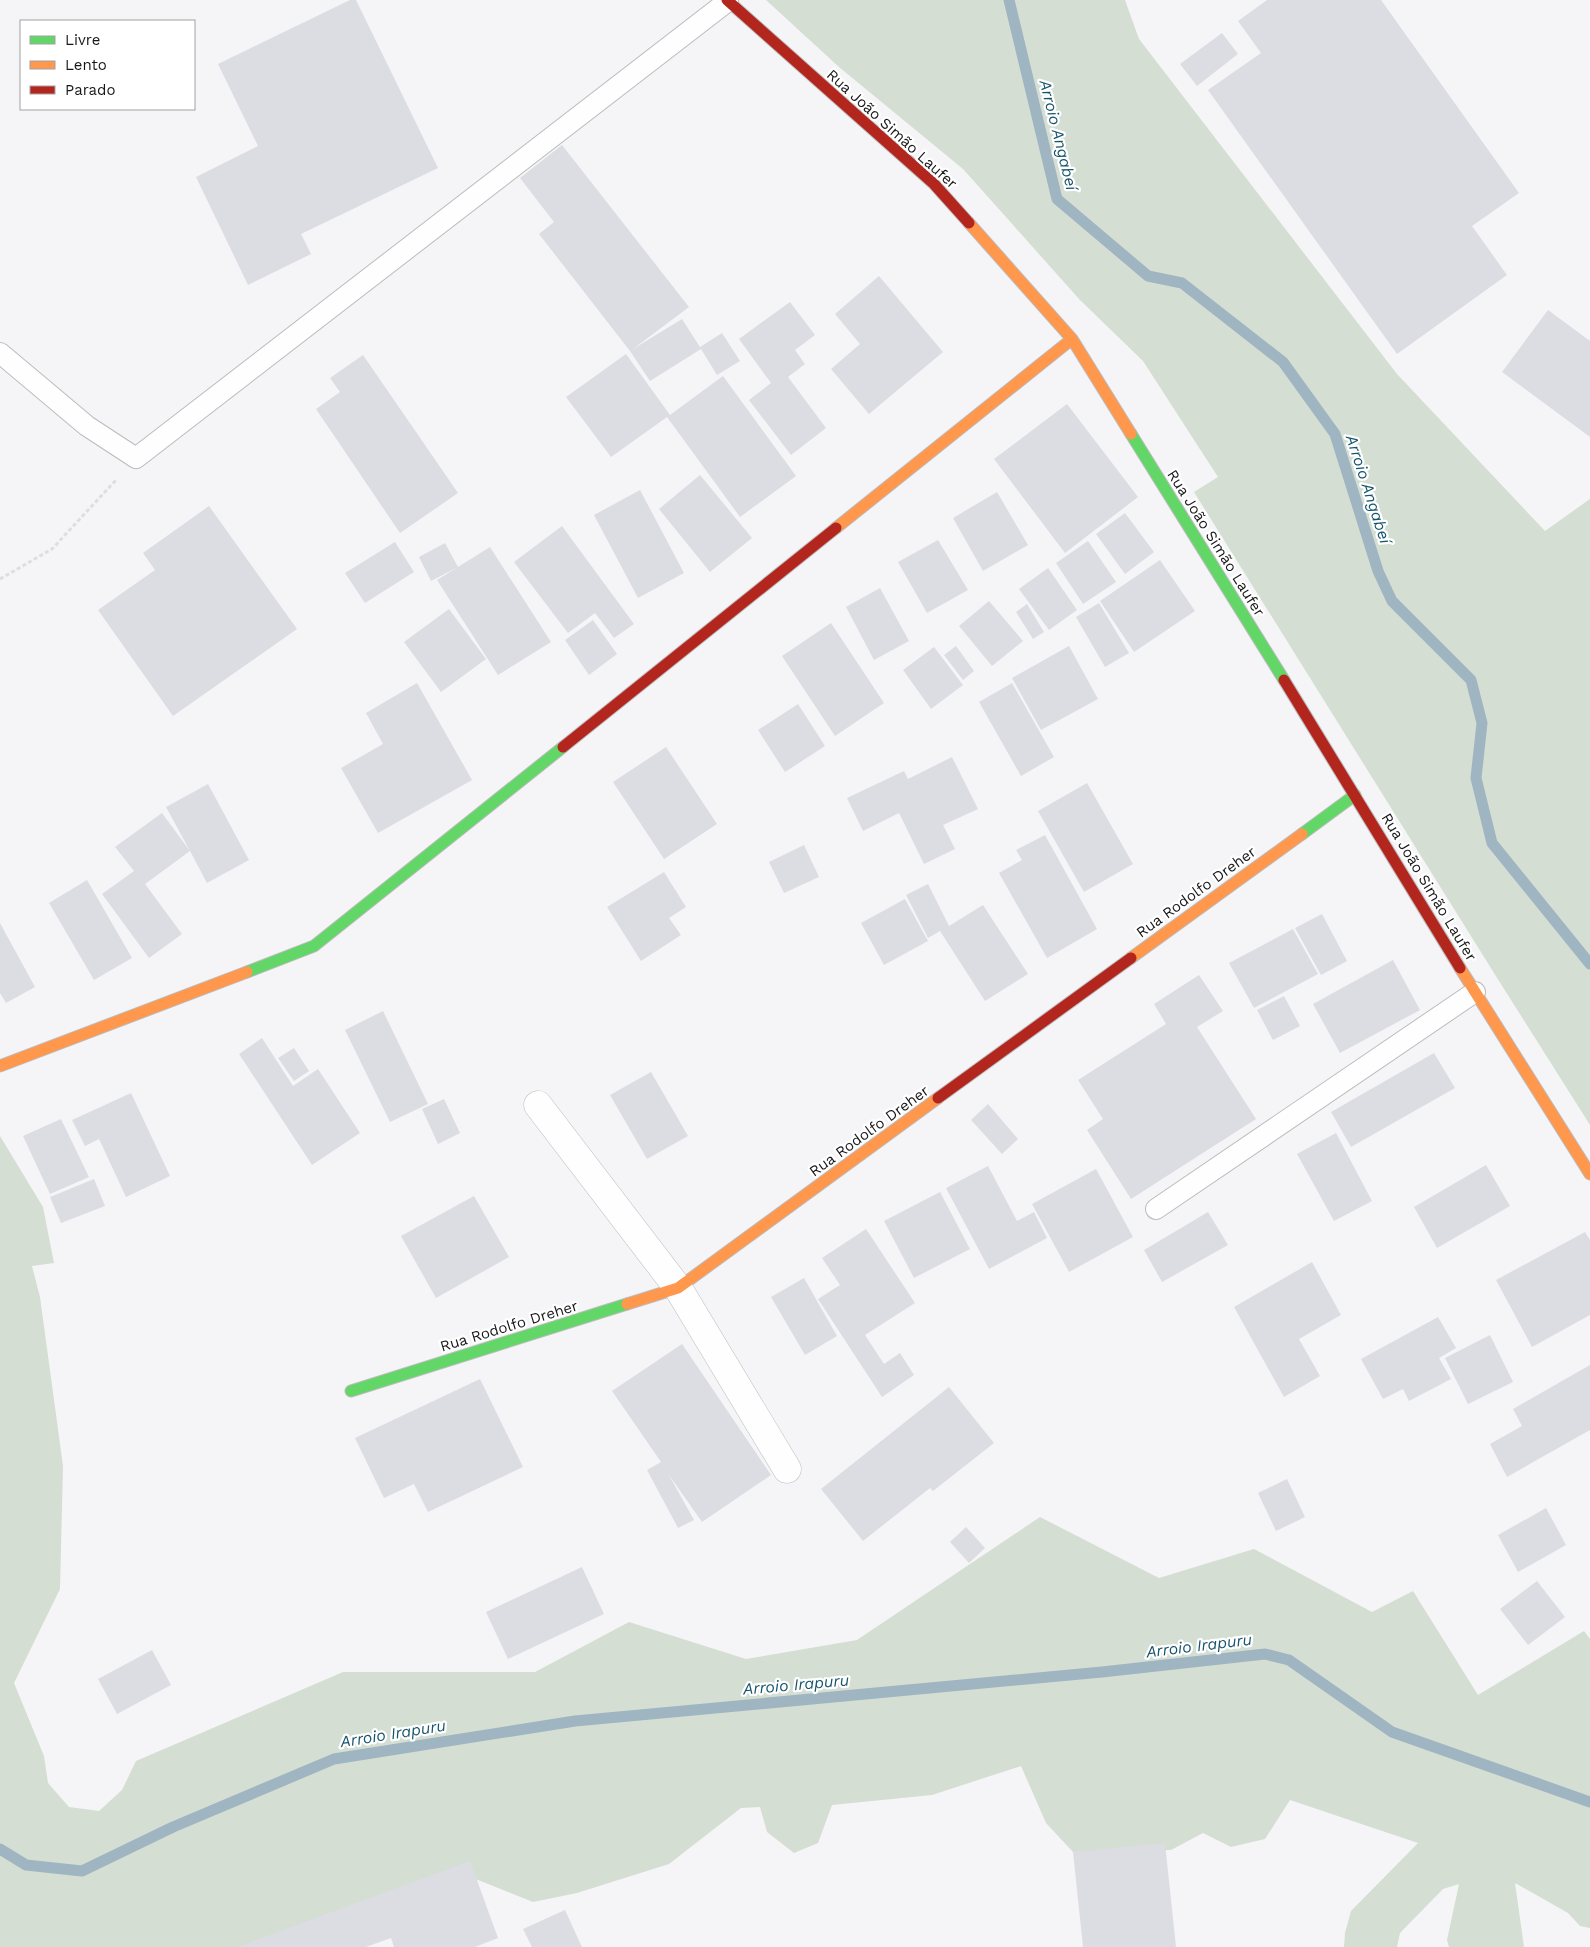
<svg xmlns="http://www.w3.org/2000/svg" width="1590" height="1947" font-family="'Work Sans',sans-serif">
<rect width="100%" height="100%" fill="#f5f5f7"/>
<path fill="#d5ded2" d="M766 0H1125L1139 39 1397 374 1545 531 1590 499V1125L1499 981 1194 492 1218 477 1143 361 1080 300 963 169 839 67Z
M0 1136 43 1207 54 1263 32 1266 40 1297 63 1466 60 1589 14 1683 44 1756 48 1783 69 1807 99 1811 122 1790 136 1761 343 1672H535L629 1622 746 1659 857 1640 1040 1517 1159 1578 1254 1549 1372 1612 1413 1591 1478 1695 1584 1631 1590 1639V1928L1580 1926 1568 1913 1515 1883 1524 1947H1449L1447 1940 1459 1884 1443 1889 1400 1933 1397 1947H1344L1345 1933 1351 1911 1418 1843 1290 1800 1265 1839 1231 1847 1203 1833 1171 1850 1073 1852 1046 1823 1021 1766 932 1795 832 1805 818 1843 794 1853 767 1832 760 1807 741 1808 669 1864 577 1893 533 1902 463 1874 255 1947H0Z"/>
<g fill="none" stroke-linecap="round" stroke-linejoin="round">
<path stroke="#9fb5c2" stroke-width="11" d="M1009 0 1057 199 1148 276 1182 283 1283 362 1335 434 1378 571 1392 601 1471 680 1482 723 1476 778 1492 843 1590 964
M0 1849 26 1865 82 1871 173 1827 334 1759 575 1721 1102 1672 1265 1654 1289 1660 1392 1732 1590 1802"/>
</g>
<path fill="#dcdce3" d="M350 0H356L438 168 301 234 311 254 248 285 196 177 258 146 218 64Z
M1267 0H1381L1519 193 1472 226 1507 275 1397 354 1208 90 1261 53 1238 21Z
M1222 33 1238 54 1197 86 1180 64Z
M562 145 689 307 633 349 682 319 700 347 722 333 740 361 717 375 701 349 650 381 630 351 539 234 554 222 520 178Z
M879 276 943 352 869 414 831 369 860 344 835 314Z
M790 302 815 335 795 350 805 364 788 377 826 428 791 455 749 400 771 383 739 339Z
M1548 310 1590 341V437L1502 372Z
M626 354 670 415 723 376 796 476 740 517 667 417 611 457 566 397Z
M363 355 458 493 400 533 316 409 340 392 330 378Z
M1067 404 1138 497 1065 553 994 459Z
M700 475 752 538 710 572 659 509Z
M640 490 684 573 638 598 594 515Z
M997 492 1028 545 983 571 953 518Z
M209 506 297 629 173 716 98 610 155 570 143 553Z
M1125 513 1154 552 1125 574 1096 534Z
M562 526 634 624 614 638 595 613 568 633 514 562Z
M938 540 968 590 927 613 898 562Z
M1088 541 1116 582 1083 604 1056 563Z
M395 542 414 572 365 603 345 573Z
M445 543 458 567 431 581 419 557Z
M490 547 551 642 498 675 437 580Z
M1160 560 1195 611 1134 652 1100 601Z
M1048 568 1077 610 1049 630 1019 589Z
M880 588 909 641 874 660 846 607Z
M989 601 1023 641 992 666 959 626Z
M1099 603 1129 653 1105 667 1076 617Z
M1027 604 1044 632 1033 639 1016 612Z
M449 609 486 659 441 692 404 642Z
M593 620 617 654 589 675 565 640Z
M831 623 884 703 835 736 782 656Z
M956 646 974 671 963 680 944 655Z
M1069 646 1098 699 1041 730 1012 678Z
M934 647 963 685 931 709 903 670Z
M417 683 472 780 378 833 341 768 383 744 366 713Z
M1012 683 1054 757 1021 776 979 702Z
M798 704 825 746 785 772 758 730Z
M666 747 717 824 664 859 613 782Z
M952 757 978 809 943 825 955 849 924 864 899 813 863 831 847 798 904 771 908 779Z
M1087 783 1133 864 1084 892 1038 811Z
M208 784 249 860 207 883 190 851 145 884 182 934 149 958 102 894 134 871 115 847 162 813 190 851 166 807Z
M1045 835 1097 929 1047 958 999 873 1022 860 1016 850Z
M804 845 819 877 784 893 769 862Z
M664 872 686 907 669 918 681 935 641 961 607 907Z
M87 880 132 958 94 980 49 903Z
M928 884 949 926 983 905 1028 974 985 1001 940 931 928 938 906 895Z
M905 899 928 941 884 965 861 923Z
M1322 914 1347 961 1321 975 1295 928Z
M0 923 35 987 6 1003 0 993Z
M1293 929 1318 974 1254 1008 1229 963Z
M1393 960 1420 1010 1340 1053 1313 1004Z
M1199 975 1223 1011 1197 1027 1256 1119 1131 1199 1087 1130 1103 1119 1078 1080 1166 1024 1154 1004Z
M1284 996 1300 1026 1273 1040 1257 1010Z
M383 1011 428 1104 390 1122 345 1030Z
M262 1038 293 1086 318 1069 360 1133 312 1165 239 1054Z
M294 1048 309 1071 294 1081 278 1058Z
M1434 1053 1455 1088 1351 1147 1331 1112Z
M651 1072 688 1136 647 1159 610 1095Z
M131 1093 170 1176 126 1197 99 1139 85 1146 72 1120Z
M444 1099 460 1133 438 1144 422 1109Z
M988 1104 1018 1139 1002 1154 971 1120Z
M61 1119 89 1177 50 1194 23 1136Z
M1336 1133 1372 1201 1334 1221 1297 1154Z
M1486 1165 1510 1206 1437 1248 1414 1207Z
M988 1166 1017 1221 1034 1212 1047 1238 989 1269 946 1188Z
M1096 1169 1133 1237 1069 1272 1032 1204Z
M94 1179 105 1206 61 1223 50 1197Z
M940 1192 970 1249 914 1278 884 1221Z
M474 1196 509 1257 436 1298 401 1236Z
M1208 1212 1228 1245 1162 1282 1144 1250Z
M866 1229 915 1303 865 1335 884 1364 900 1353 914 1375 882 1397 818 1299 840 1285 822 1258Z
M1585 1232 1590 1240V1315L1532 1347 1496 1280Z
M1312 1262 1341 1315 1299 1339 1320 1376 1284 1397 1234 1307Z
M804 1278 837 1336 805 1355 771 1297Z
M1438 1317 1456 1348 1439 1358 1451 1379 1409 1401 1403 1389 1383 1399 1361 1359Z
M1490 1335 1513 1382 1468 1404 1445 1358Z
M682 1344 771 1475 702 1522 669 1475 694 1520 678 1528 647 1470 661 1462 612 1391Z
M1590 1365V1430L1507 1477 1490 1444 1522 1426 1513 1409Z
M480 1379 523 1467 428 1512 414 1484 384 1498 355 1438Z
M949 1387 994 1443 933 1491 930 1488 863 1541 821 1489Z
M1287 1479 1305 1517 1276 1531 1258 1493Z
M1546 1508 1566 1545 1518 1572 1498 1535Z
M966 1527 985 1548 969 1563 950 1542Z
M582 1567 604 1614 508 1659 486 1612Z
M1537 1581 1565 1617 1528 1645 1500 1609Z
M152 1650 171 1685 117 1714 98 1679Z
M1165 1843 1176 1947H1083L1073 1852Z
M470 1861 498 1938 475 1947H394L391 1938 366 1947H237Z
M565 1910 582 1947H532L523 1929Z"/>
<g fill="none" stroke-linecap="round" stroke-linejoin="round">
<defs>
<path id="lane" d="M0 353 87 426 136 458 728 1
M1156 1209 1475 992"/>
<path id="street" d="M538 1105 678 1288 787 1469"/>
<path id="fast" d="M1131 434 1284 680
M1302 834 1355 795
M247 972 314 946 563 747
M351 1391 627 1304"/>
<path id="slow" d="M969 223 1072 339 1131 434
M836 528 1072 339
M1131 958 1302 834
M1460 968 1590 1174
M0 1066 247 972
M627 1304 678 1288 938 1098"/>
<path id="jam" d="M727 0 934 184 969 223
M1284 680 1460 968
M563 747 836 528
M938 1098 1131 958"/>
</defs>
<use href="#lane" stroke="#bcbcbe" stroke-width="22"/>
<use href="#street" stroke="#bcbcbe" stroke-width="29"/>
<use href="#fast" stroke="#bcbcbe" stroke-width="13"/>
<use href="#slow" stroke="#bcbcbe" stroke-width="13"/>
<use href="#jam" stroke="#bcbcbe" stroke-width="13"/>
<path stroke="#dedede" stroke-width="3" stroke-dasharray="4 2.5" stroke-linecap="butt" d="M0 579 52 549 116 480"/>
<use href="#lane" stroke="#fefefe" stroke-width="20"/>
<use href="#street" stroke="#fefefe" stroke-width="28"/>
<use href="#fast" stroke="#63d668" stroke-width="11"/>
<use href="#slow" stroke="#ff974d" stroke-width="11"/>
<use href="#jam" stroke="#b3261e" stroke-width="11"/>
</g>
<g text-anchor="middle" stroke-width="4.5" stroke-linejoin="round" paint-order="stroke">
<g font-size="15" fill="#171719" stroke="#fff">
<text transform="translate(892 129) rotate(42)" y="5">Rua João Simão Laufer</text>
<text transform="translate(1216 543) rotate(58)" y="5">Rua João Simão Laufer</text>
<text transform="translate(1429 887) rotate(59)" y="5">Rua João Simão Laufer</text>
<text transform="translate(1196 892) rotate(-36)" y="5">Rua Rodolfo Dreher</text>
<text transform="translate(869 1131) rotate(-36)" y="5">Rua Rodolfo Dreher</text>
<text transform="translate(509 1326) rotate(-17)" y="5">Rua Rodolfo Dreher</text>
</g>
<g font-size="16" font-style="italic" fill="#16546d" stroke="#fff">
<text transform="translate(1059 135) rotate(76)" y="6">Arroio Angabeí</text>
<text transform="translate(1369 489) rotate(72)" y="6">Arroio Angabeí</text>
<text transform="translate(1199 1645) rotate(-7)" y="6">Arroio Irapuru</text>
<text transform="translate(796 1684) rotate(-5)" y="6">Arroio Irapuru</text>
<text transform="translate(393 1733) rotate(-9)" y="6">Arroio Irapuru</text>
</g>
</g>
<rect x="20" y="20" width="175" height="90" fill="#ffffff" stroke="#a2a2a3"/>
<rect x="30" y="36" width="25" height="8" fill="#63d668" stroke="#a2a2a3"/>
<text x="65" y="45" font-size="15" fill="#171719">Livre</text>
<rect x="30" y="61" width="25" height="8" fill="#ff974d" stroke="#a2a2a3"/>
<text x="65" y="70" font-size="15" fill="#171719">Lento</text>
<rect x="30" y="86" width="25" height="8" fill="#b3261e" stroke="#a2a2a3"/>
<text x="65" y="95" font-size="15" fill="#171719">Parado</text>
</svg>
